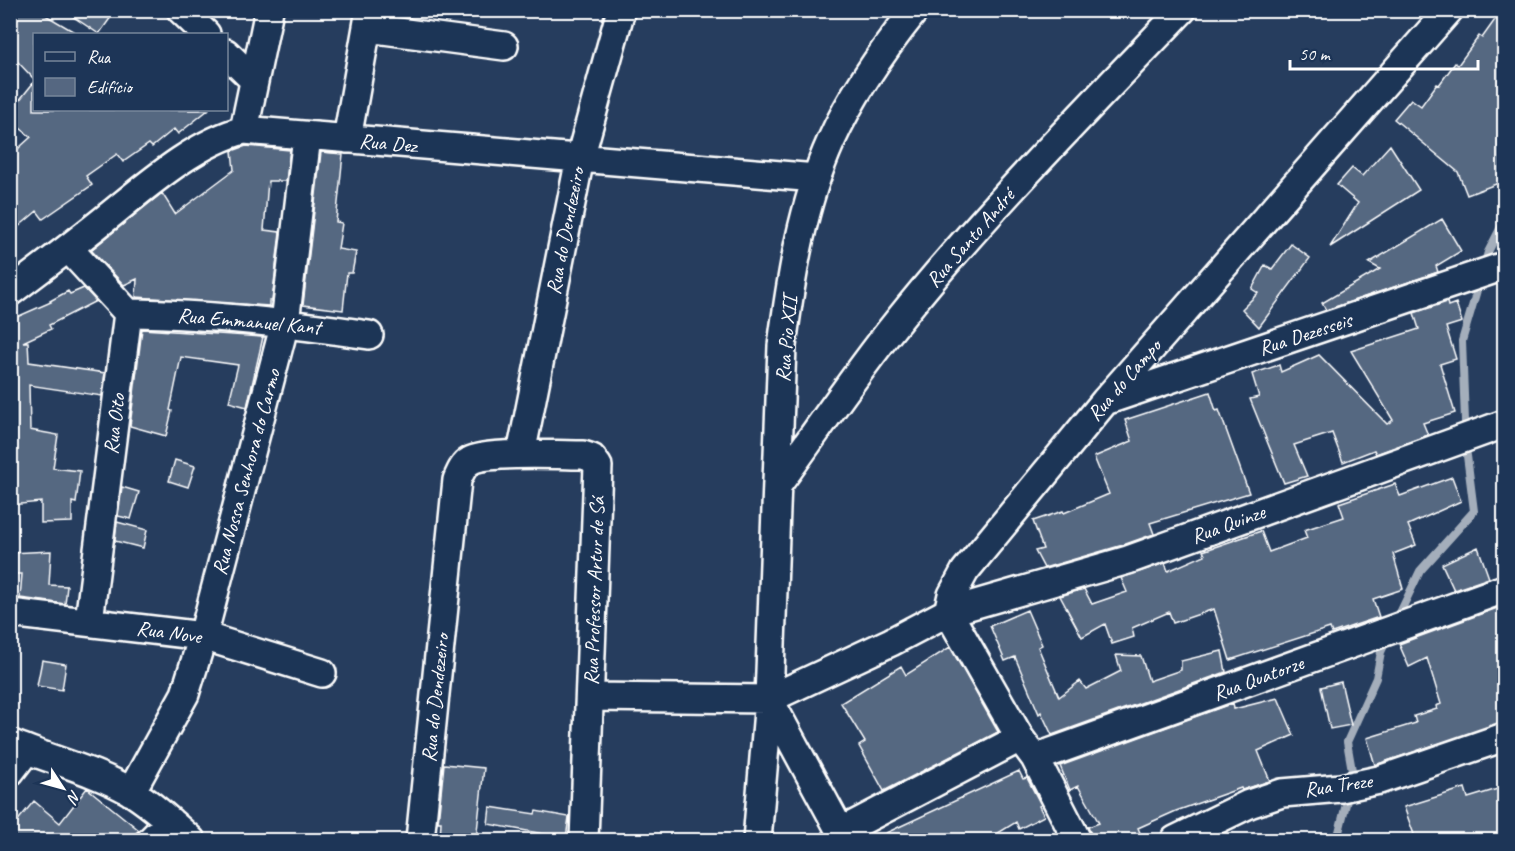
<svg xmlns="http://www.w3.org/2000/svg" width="1515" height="851" font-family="Caveat,sans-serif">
<rect width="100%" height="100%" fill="#263d5e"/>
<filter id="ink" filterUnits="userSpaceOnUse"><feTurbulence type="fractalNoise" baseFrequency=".0167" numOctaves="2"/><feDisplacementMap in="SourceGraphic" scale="12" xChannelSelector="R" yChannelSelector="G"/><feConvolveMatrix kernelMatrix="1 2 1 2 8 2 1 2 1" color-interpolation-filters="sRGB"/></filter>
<g filter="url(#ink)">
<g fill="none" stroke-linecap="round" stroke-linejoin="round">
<path stroke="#a4aebb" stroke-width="8" d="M1484 266 1488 252 1504 221
M1396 621 1420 571 1474 511 1466 448 1462 341 1480 280
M1352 781 1353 776 1347 742 1376 678 1381 652 1387 639
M1337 840 1349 792"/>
</g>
<path fill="#556781" stroke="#fff" stroke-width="1.5" d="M18 10H37L78 34H34V79L18 62 10 58V24Z
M63 10H116L99 34Z
M1502 10H1504V181L1467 195 1458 172 1394 119 1411 99 1421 106 1437 84 1439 85 1455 63 1458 65 1479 36 1482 38Z
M34 82V110H208L178 134 174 129 152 147 149 144 123 162 117 154 86 176 92 185 43 219 37 211 10 234V156L31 137 10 120V112Z
M1390 145 1419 190 1330 247 1358 203 1337 185 1352 168 1362 176Z
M246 146 290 150 286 181H268L264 230 280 232 272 301H269V306L136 297 137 279 124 285 91 250 162 193 175 214 234 170 232 151Z
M321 152 343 154 336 222 342 223 338 249 356 252 352 273H347L343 310 303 305Z
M1442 219 1461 251 1436 266 1438 272 1326 310 1322 303 1380 269 1369 263Z
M1291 244 1310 258 1259 327 1242 309 1258 293 1252 289 1265 265 1272 269Z
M84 288 96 301 49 325 51 329 23 342H28L29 362 105 373 102 396 29 385 30 430 58 435 53 468 80 471 76 503 72 502V522L41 523V502L10 505V320L51 302 50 301 68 291 70 294Z
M1447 302 1448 306 1456 303 1462 322 1446 327 1456 359 1440 364 1455 413 1423 423 1428 435 1376 454 1374 450 1343 462 1332 433 1294 445 1307 476 1284 483 1250 399 1259 397 1252 374 1279 365 1281 372 1319 355 1387 424 1393 420 1351 351 1419 329 1414 313Z
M142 329 263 337 247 407 229 402 238 365 181 357 170 410 172 411 166 436 130 426Z
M1210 392 1216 411 1219 410 1249 493 1150 523 1154 534 1123 545 1044 568 1035 551 1043 549 1033 521 1063 511 1064 513 1109 494 1094 457 1132 441 1125 420Z
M175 460 195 466 188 487 169 481Z
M1452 477 1461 501 1408 525 1416 545 1393 554 1403 589 1373 599 1379 617 1332 633 1330 628 1230 660 1214 609 1173 623 1169 612 1132 628 1134 637 1112 644 1105 624 1082 637 1060 596 1084 589 1092 604 1127 592 1121 578 1165 563 1168 571 1205 555 1203 551 1261 531 1269 552 1307 538 1304 530 1344 517 1339 503 1395 484 1400 496Z
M122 487 139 492 131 519 118 516Z
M117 522 147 530 143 548 115 541Z
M1478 547 1489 578 1454 590 1442 564Z
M51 551 49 585 67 586 65 604 20 598 22 574H10V553Z
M1500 607 1504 619V722L1375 765 1367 738 1416 723 1414 716 1437 709 1436 706 1441 704 1427 658 1409 667 1399 644Z
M1027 610 1042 645 1038 647 1059 697 1080 681 1086 689 1121 671 1116 655 1141 656 1149 681 1181 670V661L1222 651 1226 672 1052 735 1041 712 1039 714 1015 657 1005 661 990 626Z
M950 647 998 732 884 791 859 746 865 742 841 703 901 666 906 675Z
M42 660 66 664 62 690 37 686Z
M1341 682 1351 725 1330 729 1321 687Z
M1278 698 1294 735 1258 751 1270 781 1242 790 1241 788 1176 811 1138 828 1143 840H1093L1088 827 1099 823 1078 786 1070 790 1060 766 1233 703 1234 709Z
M444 764 484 768 476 840H440L441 822H438Z
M1019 771 1023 779 1027 778 1041 805 1039 806 1044 816 1019 829 1016 822 987 840H871Z
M1504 787V840H1416L1404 807 1465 788 1468 798Z
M87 788 139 830 129 840H10V830L34 801 60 823Z
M490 807 535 814 536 811 569 817 566 838 488 824Z"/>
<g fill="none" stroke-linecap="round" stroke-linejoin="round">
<defs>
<path id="minor" d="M181 10 206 34
M368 28 504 46
M226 53 254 80
M244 130 269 10
M347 139 370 10
M68 248 128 313
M10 292C42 268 74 244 105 219 145 187 194 143 244 130L816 178
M128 313C209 314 289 323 369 335
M1105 401 1504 266
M1504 424 1128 560 948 612 1020 738 1035 758 1504 589
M521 454 580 158 621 10
M779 483C818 430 855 374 897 322 985 212 1085 112 1182 10
M10 613 203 636 322 673
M89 621 128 313
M590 697 769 699 891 642 948 612 952 595 965 571 1105 401 1449 10
M10 743C50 760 93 770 130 791 152 804 172 823 191 840
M1035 758 1077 840
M10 772 27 750
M131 792 185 694 203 636 285 323 307 136
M840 832 1020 738
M151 840 170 821
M420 840 457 480C460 473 463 465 470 461 486 451 561 455 583 455L592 458 598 466 584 840
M757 840 769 699
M845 840 769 699 782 346C791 278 802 205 831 141 852 94 883 50 915 10
M1175 840 1249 804 1282 793 1341 788 1379 780 1504 737"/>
</defs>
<use href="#minor" stroke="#fff" stroke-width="32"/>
<use href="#minor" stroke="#1d3557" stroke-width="27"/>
</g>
</g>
<g text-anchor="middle" stroke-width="4.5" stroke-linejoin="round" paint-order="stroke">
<g font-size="21" fill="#fff" stroke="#1d3557">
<text transform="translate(388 143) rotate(5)" y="7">Rua Dez</text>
<text transform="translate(565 231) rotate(-79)" y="7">Rua do Dendezeiro</text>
<text transform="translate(970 238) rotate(-49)" y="7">Rua Santo André</text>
<text transform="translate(249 321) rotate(5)" y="7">Rua Emmanuel Kant</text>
<text transform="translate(1305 334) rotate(-18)" y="7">Rua Dezesseis</text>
<text transform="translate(786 339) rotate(-85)" y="7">Rua Pio XII</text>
<text transform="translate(1124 380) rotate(-49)" y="7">Rua do Campo</text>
<text transform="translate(114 424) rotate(-83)" y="7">Rua Oito</text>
<text transform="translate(246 472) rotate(-75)" y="7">Rua Nossa Senhora do Carmo</text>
<text transform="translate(1228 524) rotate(-20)" y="7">Rua Quinze</text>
<text transform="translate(594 591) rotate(-88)" y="7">Rua Professor Artur de Sá</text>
<text transform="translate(169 632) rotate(8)" y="7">Rua Nove</text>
<text transform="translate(1258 678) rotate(-20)" y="7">Rua Quatorze</text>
<text transform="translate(435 698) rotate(-84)" y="7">Rua do Dendezeiro</text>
<text transform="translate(1338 785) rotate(-8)" y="7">Rua Treze</text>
</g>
</g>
<rect width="1515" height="851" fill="none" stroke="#1d3557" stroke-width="36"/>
<rect x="18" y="18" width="1479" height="815" fill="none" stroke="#fff" stroke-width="2" filter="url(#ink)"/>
<rect x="33" y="33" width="195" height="78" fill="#1d3557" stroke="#77869a" stroke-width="1.5"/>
<rect x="45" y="52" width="30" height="9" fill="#1d3557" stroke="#77869a" stroke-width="1.5"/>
<text x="87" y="63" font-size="18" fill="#ffffff">Rua</text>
<rect x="45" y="78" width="30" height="18" fill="#556781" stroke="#77869a" stroke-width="1.5"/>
<text x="87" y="93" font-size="18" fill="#ffffff">Edifício</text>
<g transform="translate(63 788) rotate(126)" stroke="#1d3557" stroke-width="4.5" paint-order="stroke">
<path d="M0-4.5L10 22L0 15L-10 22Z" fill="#ffffff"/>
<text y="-9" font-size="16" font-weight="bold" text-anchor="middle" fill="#ffffff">N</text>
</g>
<path d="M1290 60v9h188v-9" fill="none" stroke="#ffffff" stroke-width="3"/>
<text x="1299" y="60" font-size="18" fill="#ffffff" stroke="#1d3557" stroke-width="4.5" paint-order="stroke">50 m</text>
</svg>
